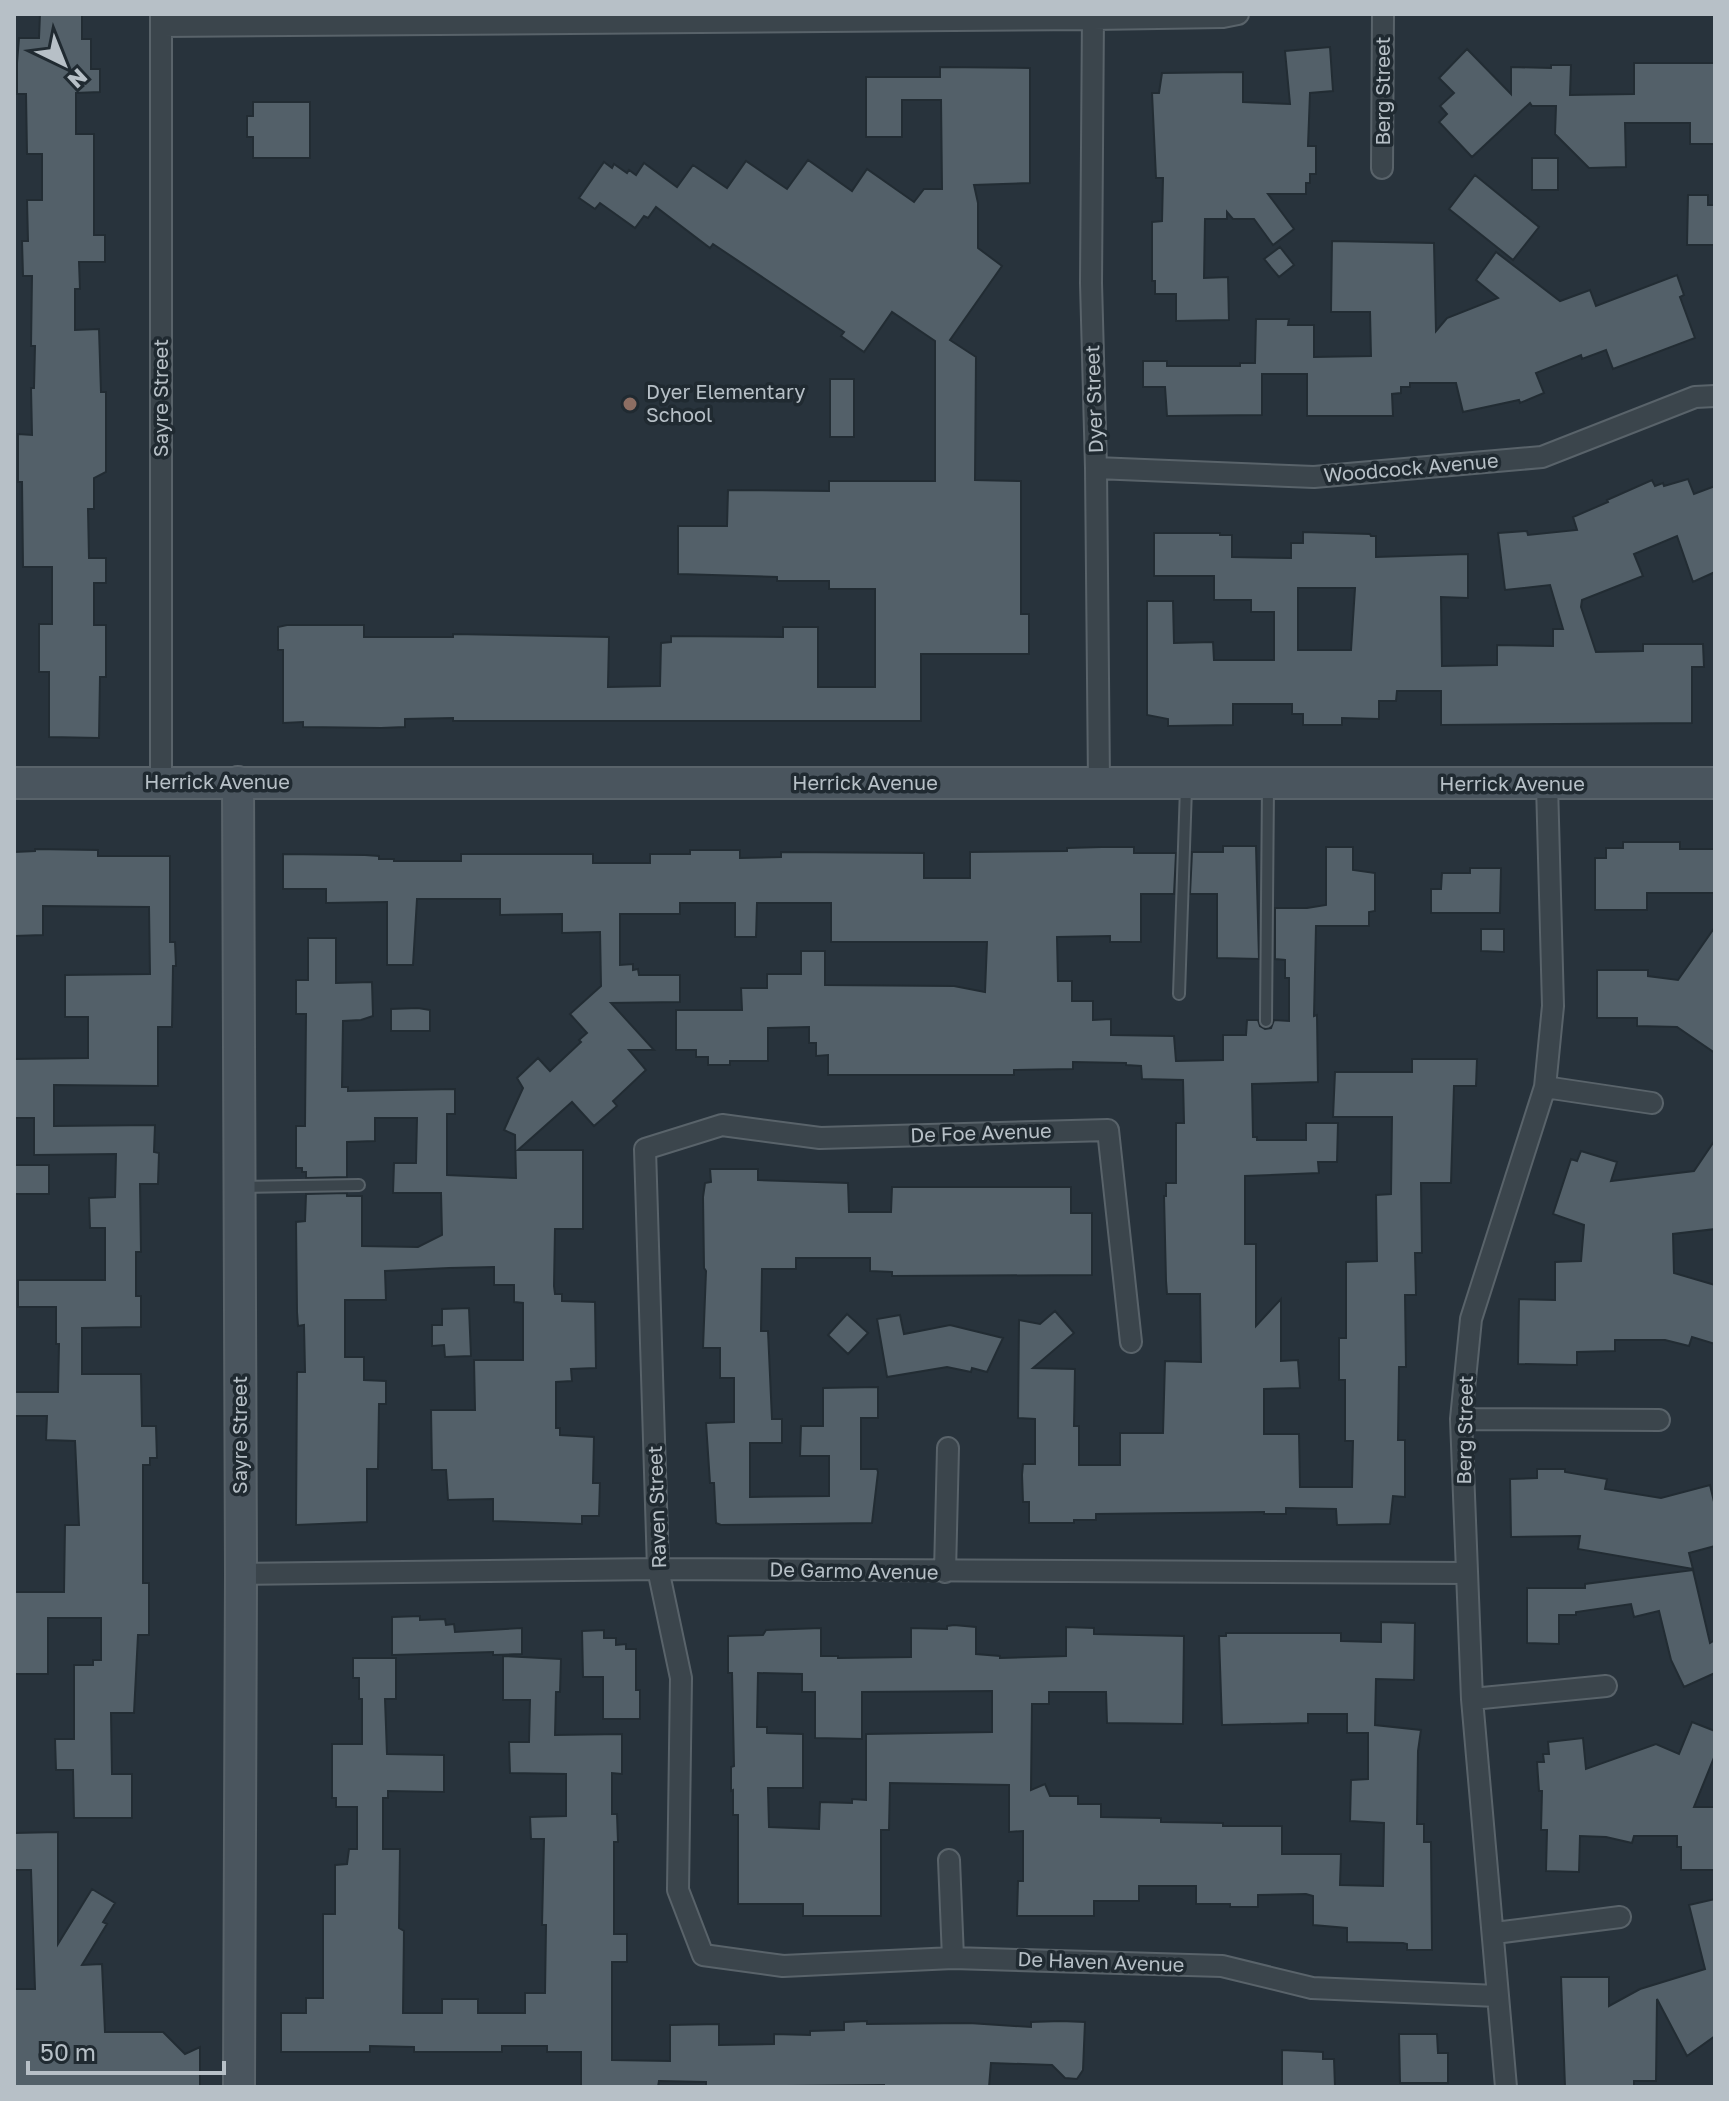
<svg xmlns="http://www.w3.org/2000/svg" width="1729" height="2101" font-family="'Golos Text',sans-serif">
<rect width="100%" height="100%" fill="#28333c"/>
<path fill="#536069" stroke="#222c33" stroke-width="2" fill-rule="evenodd" d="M40 14H82V39H91V69H100V92L76 93V134H94V235H105V262H79L80 289H75V330L99 329 101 392H106V472L94 478V509H88L89 558H106V583H94V625H106V677H100L99 738 49 737V672H39V624H52V567H23L22 482H18V434L32 435 31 388H34L35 346H31L32 276H23L22 241H28L27 200H42V154H27L26 94H17V63L19 38H39Z
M1330 47 1333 91 1310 93 1308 146H1316V174H1310V183H1306V194H1268L1294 229 1273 245 1254 219H1233L1227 212V219H1205L1204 278 1228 277 1229 320 1176 321V294H1155V281H1152V222L1162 221 1163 178H1156L1152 93H1159L1162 73 1243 72V102L1290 104 1285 51Z
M1467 49 1511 94V67L1551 68V65H1571L1570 95 1634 94V63H1714L1715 144H1690V123H1625L1626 167 1589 168 1555 134 1556 106H1532L1530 103 1472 157 1439 122 1447 114 1440 106 1454 93 1439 78Z
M940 67 1030 68V183L974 185 978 203V248L1002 266 950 340 976 357 975 480 1021 481V614H1029V654H921V721H453V718L405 719V727L381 728 303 727V722L283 723V650H278V627L287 625H364V637H453V634L609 637 608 687 660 686 661 643 671 642V636L783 637V627H818V687H875V589H829V581H777V577L678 574V526H727L728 490 829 491V481H935V341L892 312 864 352 841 336 844 332 713 244 710 248 656 207 648 218 644 216 635 228 600 203 595 209 579 198 604 162 612 168 614 164 627 173 629 170 636 175 644 163 677 187 693 165 727 188 746 161 787 189 808 160 852 191 867 169 914 202 924 189H942L941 100H902V137H866V77H940Z
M253 102H310V158H253V137H247V116H253Z
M1532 158H1558V190H1532Z
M1475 175 1539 227 1513 260 1449 209Z
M1688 195H1708V205H1715V245H1687Z
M1332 241 1434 243 1436 331 1447 318 1498 298 1476 280 1496 252 1560 301 1590 290 1596 306 1677 275 1684 295 1680 297 1695 338 1613 369 1606 350 1582 359 1581 355 1536 373 1544 393 1520 403 1519 400 1463 412 1456 383H1410V387H1401V393L1392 394 1393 416H1307V374H1262V415L1167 416 1165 387H1143V361H1167V366H1240V363H1255L1256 319H1289L1288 325H1314V357L1371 356 1370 312H1331Z
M1280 247 1294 265 1279 277 1264 259Z
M830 379H854V437H830Z
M1688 479 1694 494 1715 486V572L1693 582 1677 536 1634 554 1643 576 1582 600 1581 607 1596 652 1643 651V644H1703L1704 667H1692V723L1441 725V691H1397L1396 701H1379V719L1342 718V725H1303V714H1292V704H1233V725L1168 726V719L1147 715V601H1173L1174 643 1213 642 1214 660H1274V612H1251V600H1214V576H1154V533H1220V535H1232V557L1291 558V543H1303V532L1370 534 1371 536H1376V557L1468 554V598L1441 597 1442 666 1497 665V645L1553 646V629H1563L1550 585 1505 590 1498 533 1527 531 1528 535 1577 530 1573 517 1608 502 1607 500 1652 480 1655 486 1663 483 1664 486ZM1298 588H1355L1351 650H1298Z
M1623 842H1680V849H1715V893H1647V910H1595V858H1606V848H1623Z
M1223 846H1256L1259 959 1217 958V894H1190L1192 852H1223Z
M1102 847H1134V853H1176L1174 894H1141V942H1110V936L1057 937 1058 981H1072V1001H1093V1020L1111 1019V1035L1174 1036 1176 1061 1223 1060V1035H1246L1247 1020H1258L1260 1026 1265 1029 1271 1028 1274 1020 1289 1021V978H1285V960L1275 959V908H1307L1326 905V847H1353V870L1375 873V911L1369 912V926H1316L1314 1016 1317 1015 1318 1082 1252 1084 1253 1137H1257V1140H1306V1123H1338L1337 1162H1318L1319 1173 1245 1176V1244H1256V1326L1281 1299V1361L1298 1360 1300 1388 1264 1389V1434H1299L1300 1487H1352L1353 1441H1345V1380H1339V1338H1346V1262L1377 1261 1376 1195 1391 1194 1392 1117H1333L1335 1072H1412V1059H1477L1476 1086H1454L1451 1183H1421L1422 1253H1415L1416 1295H1405L1406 1367H1399L1398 1440H1405V1497L1393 1496 1390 1524 1337 1525 1336 1509 1286 1508V1514H1264V1512L1096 1514V1520H1074V1523H1029V1502H1023L1022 1475 1023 1464H1035V1419L1018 1418 1019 1320 1040 1324 1055 1311 1074 1333 1033 1368 1075 1369 1074 1426H1079V1465H1120V1433H1163L1165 1361 1201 1362 1200 1294H1167L1166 1281 1164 1196H1166V1183H1176V1123H1184L1183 1080 1142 1079 1141 1066 1126 1065V1063L1073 1062V1069L1014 1070V1075H828V1055L816 1056V1043H809V1027L768 1028V1061H730V1065H708V1057H696V1050H676V1010H742L741 988H767V974H801V951H825V985L954 986 985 992 987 942H831V903H757L756 937H735V903H680V914H620V965L633 964V970L638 969 639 975H680V1002L611 1003 654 1050H629L646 1070 613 1101 617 1106 594 1126 572 1102 518 1150H583V1229H555L554 1286 555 1294H562V1301L595 1302 596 1368 571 1369 572 1381 556 1382V1428H560V1435L594 1437 593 1483H600L599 1516H582V1524L493 1521V1499L448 1500 446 1470H432L431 1410H475L474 1360H523V1303L514 1302V1285H494V1267L449 1268 385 1271 386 1300H345V1357H364V1380L386 1381V1404H379L378 1469H367V1522L296 1525 297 1372H305L304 1325 298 1326 297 1312 296 1222 305 1221 306 1194 347 1193V1196H362V1246L418 1247 442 1235 441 1193H393L394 1163H416L417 1118H375V1141L347 1142V1177L306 1178V1172H302V1168H296V1126H305L306 1014H296V980H308V938H336V983L372 982 373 1016 361 1020 343 1021 342 1087H348V1091L455 1089V1114H447V1175L516 1178 515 1135 504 1130 523 1088 517 1078 538 1058 550 1071 581 1042 579 1040 587 1033 570 1014 601 986 600 932 562 933V914L500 915V899H417L413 965H387V902L326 903V889H283V854L365 855 379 856V859H394V861H461V854H593V863H650V854H690V850H740V858L781 857V852L924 853V878H970V852L1067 851V848Z
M35 849 98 850V856H170V942H175L176 966H173L172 1027H158V1086L54 1085V1126L155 1125 154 1152 159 1153 158 1184H140L141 1252H136V1296H141V1327L82 1328V1374H141L142 1426H156L157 1458H150V1465H143V1583H149V1635H138L134 1713H111L112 1774H132V1818H74L73 1770H56L55 1739H74V1665H93V1660H101V1618H48V1674H14V1592H64L65 1525H79L75 1441 46 1440 47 1416H14V1392H58L59 1344H56V1307H18V1280H105V1228H90L89 1198 115 1197 116 1154 34 1155V1118H14V1059L88 1058V1017H65V975L150 974 149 907 43 906V935L14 936V852L35 851Z
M1470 868H1501L1500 913H1431V889H1441L1442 873H1470Z
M1715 927V1053L1677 1027 1637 1026V1018H1597V970H1648V976L1678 980Z
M1481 929H1504V952L1481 951Z
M418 1008 430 1010V1031H391V1009Z
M1715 1140V1229L1673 1234 1674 1273 1715 1285V1344L1692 1337 1689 1346 1665 1340H1615V1351L1577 1352V1365L1518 1364 1519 1299 1555 1300V1262L1581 1261 1584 1225 1553 1214 1571 1159 1577 1161 1581 1151 1617 1162 1611 1181 1694 1171Z
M15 1165H49V1194H14Z
M710 1169H758V1180L848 1183 849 1212H891L892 1187H1071V1213H1092V1275L892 1276V1272L870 1271V1258H796V1269H762L761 1331H768L772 1419H782V1443H750V1497L829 1496V1456H800L801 1426H823V1388L878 1387V1418H861V1469H877L878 1472 872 1523 721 1525 716 1523 714 1483H710L706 1423 734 1422V1378H720V1348H703L706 1271 704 1268 703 1197 705 1183 711 1182Z
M469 1308 471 1356 445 1357 444 1345 432 1346V1325H442V1309Z
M847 1314 868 1333 848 1354 828 1335Z
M900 1315 904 1334 950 1325 1003 1338 987 1372 972 1368 971 1372 947 1367 887 1377 877 1319Z
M1537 1469H1565V1472L1607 1479 1605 1489 1661 1498 1710 1485 1715 1506V1546L1689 1553 1693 1569 1578 1549 1580 1536 1511 1537 1510 1479 1537 1478Z
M1693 1570 1710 1643 1715 1640V1673L1684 1687 1671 1660 1659 1611 1634 1617 1631 1604 1576 1612V1615H1559V1644L1527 1643V1588H1585V1584Z
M420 1616V1620L445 1619 446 1625 454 1624 455 1632 522 1628V1654L493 1655V1652L392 1655V1617Z
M1381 1622 1415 1623 1414 1680 1376 1679 1375 1725 1421 1730 1418 1751 1417 1824H1424V1842H1431L1432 1950H1407V1944L1403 1943 1347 1942V1928L1313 1925V1896L1306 1894 1258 1895V1907H1230V1904H1196V1886H1139V1901H1094V1916H1017L1018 1881H1023V1831L1009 1832V1785L890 1783 889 1830H881V1916H803V1904H738V1815H733V1790L731 1791V1767L734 1766 732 1673H728V1636L763 1635 766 1630 821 1628V1656H838V1658L911 1657V1628L947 1629V1626L954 1625 976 1627V1654L1000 1656V1658L1066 1656V1627L1094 1628V1634L1184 1636 1183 1724 1107 1723 1106 1692H1049V1704H1032L1031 1790 1045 1784 1050 1796H1078V1804H1101V1817L1161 1818V1822L1223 1823V1826H1282V1854H1341L1340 1885 1383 1886 1384 1823 1350 1821 1351 1780 1368 1779V1733H1347V1714H1308V1723L1222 1725 1219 1636H1226V1633H1341V1641L1381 1642ZM758 1673 802 1674V1692H815V1738L862 1739V1692L992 1691V1732L866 1734V1800L852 1799V1803L820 1802 819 1829 769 1827 768 1788H803V1734L767 1733V1727H757Z
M604 1630V1638H616V1645L626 1644V1649H636V1690H640V1719H603V1677H583L582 1631Z
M503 1656 561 1659 560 1692H556L555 1735 622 1734V1774L612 1773V1814H617L618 1842H614V1934H627V1962H612V2060L670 2061V2025L719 2024V2045L774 2044V2034L810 2035V2031L844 2030V2022L867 2021V2024L969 2023 1031 2027V2022L1061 2021 1085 2022 1083 2070 1077 2079 1065 2078 1052 2065 991 2063 989 2087H884V2085L706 2087V2082L659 2081 658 2087H581V2052H547V2046H502V2052H414V2047L370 2046V2052H281V2013H306V1998H323V1914H335V1865L347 1864 349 1849H357V1807H336V1798H332V1744H362V1699H359V1678H353V1658H396V1699H385L387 1754 444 1755V1792L388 1791V1798H383V1849H400L399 1928 404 1931 403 2013H442V1999H478V2013H525V1993H545L546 1925H542L544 1839H531L530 1817 566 1816V1774L510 1773 509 1742H529L530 1700H503Z
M1692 1722 1715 1731V1755L1694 1807H1715V1870H1681V1847H1677V1836H1634L1632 1843 1606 1837 1580 1836 1579 1872 1546 1871 1547 1830H1541L1542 1791H1539L1537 1762H1544L1543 1754H1549L1548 1742 1583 1738 1586 1769 1656 1744 1679 1754Z
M58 1832V1944L92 1889 115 1903 103 1922 107 1924 82 1965 102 1964 105 2032H163L185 2054 200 2047V2087H14V1989H35L31 1870H14V1833Z
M1715 1899V2036L1687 2056 1657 1999 1656 2081H1634V2087H1565L1561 1977H1609V2006L1640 1989 1705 1969 1689 1905Z
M1399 2034H1437L1438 2053H1448V2083H1400Z
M1282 2050 1323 2052V2059H1334L1335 2087H1282Z"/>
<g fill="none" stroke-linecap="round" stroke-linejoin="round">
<defs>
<path id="lane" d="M1179 994 1186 788
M1266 1021 1268 786
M241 1187 359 1185"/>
<path id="street" d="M161 14V782
M1093 14 1091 283 1096 468 1099 783
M161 26 1093 19 1223 17 1238 14
M1382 168 1383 14
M1096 468 1314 477 1542 457 1695 397 1715 396
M1545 1087 1652 1103
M1131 1342 1108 1130 820 1138 722 1125 645 1149 658 1569 681 1678 678 1890 703 1955 783 1966 953 1958 1222 1966 1312 1988 1497 1996
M1461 1419 1659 1420
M945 1572 948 1448
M241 1574 658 1569 1467 1573
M1472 1699 1606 1686
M949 1860 953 1958
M1495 1933 1620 1917
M1506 2087 1472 1699 1461 1419 1471 1319 1545 1087 1553 1006 1547 784"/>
<path id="secondary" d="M238 782 241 1574 239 2087
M14 783H1715"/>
</defs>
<use href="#lane" stroke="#59636a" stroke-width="14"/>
<use href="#street" stroke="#59636a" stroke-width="24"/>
<use href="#secondary" stroke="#59636a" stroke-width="34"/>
<use href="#lane" stroke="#3b454c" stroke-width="10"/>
<use href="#street" stroke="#3b454c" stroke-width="20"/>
<use href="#secondary" stroke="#4a555e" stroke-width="30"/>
</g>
<circle fill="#8d6e63" stroke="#202a31" stroke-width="3" cx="630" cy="404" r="8"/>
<g text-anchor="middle" stroke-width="7" stroke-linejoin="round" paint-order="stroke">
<g font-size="20" fill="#b7c0c7" stroke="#202a31">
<text transform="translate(1383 91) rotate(-90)" y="7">Berg Street</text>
<text transform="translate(161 398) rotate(-90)" y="7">Sayre Street</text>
<text transform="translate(1094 399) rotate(-92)" y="7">Dyer Street</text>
<text transform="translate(1411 468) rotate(-5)" y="7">Woodcock Avenue</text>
<text x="217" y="789">Herrick Avenue</text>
<text x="865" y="790">Herrick Avenue</text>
<text x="1512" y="791">Herrick Avenue</text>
<text transform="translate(981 1133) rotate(-2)" y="7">De Foe Avenue</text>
<text transform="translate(1465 1430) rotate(-89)" y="7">Berg Street</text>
<text transform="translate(240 1435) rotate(-90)" y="7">Sayre Street</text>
<text transform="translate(657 1507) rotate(-92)" y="7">Raven Street</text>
<text transform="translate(854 1571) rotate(1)" y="7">De Garmo Avenue</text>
<text transform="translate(1101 1962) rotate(2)" y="7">De Haven Avenue</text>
</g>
<g font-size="20" fill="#b7c0c7" stroke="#202a31" text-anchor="start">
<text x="646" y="399">Dyer Elementary<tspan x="646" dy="23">School</tspan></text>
</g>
</g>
<rect width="1729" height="2101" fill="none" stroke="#b7c0c7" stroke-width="32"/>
<g transform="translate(64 64) rotate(137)" stroke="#202a31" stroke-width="6" paint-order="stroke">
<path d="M0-6L14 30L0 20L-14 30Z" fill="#b7c0c7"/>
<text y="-12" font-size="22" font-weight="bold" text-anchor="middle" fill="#b7c0c7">N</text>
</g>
<path d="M28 2061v12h196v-12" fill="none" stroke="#b7c0c7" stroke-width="4"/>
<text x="40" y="2061" font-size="24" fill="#b7c0c7" stroke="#202a31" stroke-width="6" paint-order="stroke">50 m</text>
</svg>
